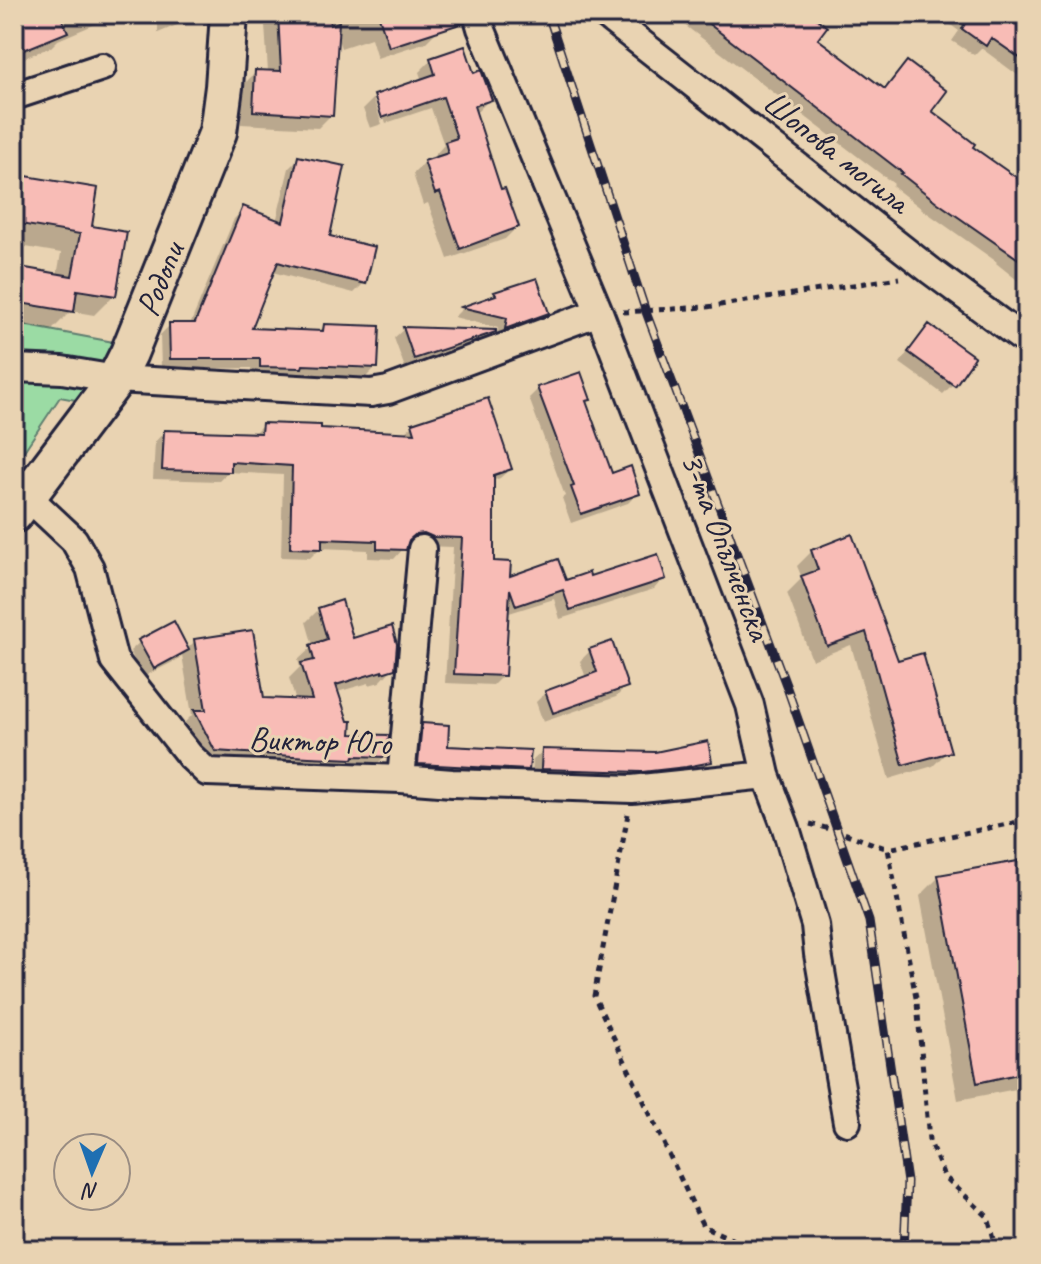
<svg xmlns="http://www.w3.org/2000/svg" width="1041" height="1264" font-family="Caveat,sans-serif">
<rect width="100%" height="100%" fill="#e9d3b2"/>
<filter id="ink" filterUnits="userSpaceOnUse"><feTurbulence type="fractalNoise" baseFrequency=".0125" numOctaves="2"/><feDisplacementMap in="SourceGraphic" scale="16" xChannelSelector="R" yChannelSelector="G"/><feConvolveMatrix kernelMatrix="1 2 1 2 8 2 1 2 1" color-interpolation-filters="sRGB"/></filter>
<g filter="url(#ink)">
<path fill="#9bdba4" stroke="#5e7e70" stroke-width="2" d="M14 318 28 326 124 344 86 402 60 397 14 466Z"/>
<path fill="#0003" d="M14 14H119L58 40 51 47 14 62Z
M129 14H188L177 25 158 33V17L133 25Z
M276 14H433L438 30 426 42 377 58 371 38 341 48 336 33 331 115 318 128 241 124 243 85 256 72H268L265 25Z
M670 14H817L814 19 815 40 884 91 907 64 929 111 970 147 1027 191V288L996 263 997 262 926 212 892 186 894 184Z
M954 14H1027V82L981 48 974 55 952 41 959 31 948 23Z
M431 60 473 75 490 99 478 111 474 113 500 191 517 227 505 239 448 259 428 203 423 205 413 174 425 162 435 159 434 156 444 145 431 108 386 123 378 101H374L382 124 370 128 363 109 375 97 422 81 419 72Z
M299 158 327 238 364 283 354 293 272 272 249 329 318 333 324 326 376 367 366 377 294 374 291 377 251 376V368L161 369 160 335 170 325H190L234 219 244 209 276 222 289 168Z
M14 176 90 228 114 295 94 315 71 311 52 330 14 324V268L57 276 61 253 14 245Z
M496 293 547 313 537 323 497 337 498 328 454 317 462 309 489 300Z
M929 327 953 384 943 394 900 363 919 336Z
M404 329 494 332 484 342 405 368 394 338Z
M539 388 588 399 584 403 610 476 638 493 628 503 571 523 562 498 565 496 529 398Z
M262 425 319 430 403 434 413 425 510 469 500 478 492 481V563L508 579 564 583 589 578 663 579 654 589 560 619 554 599 506 614 503 675 493 685 445 683 453 547 422 546 412 542 406 543 404 548 394 559 368 558V550L320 548 310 558 281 557 283 475 228 472 219 481 153 479 155 442 164 432 252 435Z
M1027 462V493L1012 482Z
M812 551 897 663 948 751 933 766 889 779 851 645 812 660 787 593 802 578 797 566Z
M319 609 352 640 393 668 380 682 369 685V683L337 692 349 736 385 756 372 769 202 763 182 725 192 715 182 655 177 660 143 677 130 651 140 642 186 650 195 641 263 700 296 702 289 678 300 667 298 660 313 646 306 622Z
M611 644 626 687 616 697 543 722 536 702 546 692 586 678 580 661 590 651Z
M423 725 446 748 528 769 518 779 410 773 413 735Z
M543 751 710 762 700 771 674 776 532 778 533 760Z
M939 877 1022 891 1027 890V1087L958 1100 920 896Z"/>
<path fill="#f8bcb6" stroke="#22223b" stroke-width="2" d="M14 14H60L68 32 14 54Z
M278 14H329L330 25 339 22 333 116 253 111 255 70 281 71Z
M378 14H461L463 23 389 47Z
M696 14H811L827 27 818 39 885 89 907 61 947 91 932 111 975 144 973 147 1027 185V265L938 203 901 174 903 173Z
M958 14H1027V63L991 38 986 46 962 29 967 20Z
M465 46 474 73 481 70 492 100 474 106 501 189 505 188 519 227 460 249 440 192 435 194 424 161 448 153 445 142 457 138 443 97 382 118 374 95 435 74 430 58Z
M298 156 345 166 330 236 375 247 366 284 291 266 278 262 252 328 323 331 324 324 380 326 378 368 303 365 302 368 260 367V359H170L169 323H195L243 206 283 222Z
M14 174 98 188 92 226 127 232 116 296 77 290 74 312 14 302V266L72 276 80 234 14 223Z
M537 278 549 313 505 329 507 318 461 307 496 295 494 292Z
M929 324 975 357 955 386 908 352Z
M403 327 496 330V332L414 359Z
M581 372 591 400 586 401 612 473 631 466 640 494 581 514 571 487 574 486 537 387Z
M488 398 512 469 494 475V561L511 562 510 576 558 559 566 580 589 572 590 576 658 554 666 579 570 610 563 590 516 606 510 589 505 676 454 674 462 538 433 537 424 533 416 534 409 540 406 550 377 549V541L322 539V549L290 548 292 466 231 462V472L162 470 164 430 261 433 262 423 321 425V428L415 433 412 423Z
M852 534 898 660 923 653 951 752 903 765 866 632 827 646 801 576 818 570 811 550Z
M342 600 353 638 392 626 397 644 395 669 382 673V671L336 685 348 721H352L351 734 389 735 387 757 354 756 353 759 309 757 215 751 194 710H206L194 639 253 630 264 698 312 700 301 663 314 660 310 645 327 639 318 608Z
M174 621 189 650 154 669 138 640Z
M612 641 628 687 553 713 545 691 597 672 589 649Z
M422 723 449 725 448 746 531 750 529 770 418 764Z
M708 741 712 762 686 767 642 772 541 769 542 749 655 752Z
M1018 861 1027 904V1072L977 1083 938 875Z"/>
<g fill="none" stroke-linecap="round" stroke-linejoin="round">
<defs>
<path id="street" d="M477 14 481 28 599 312 750 705 766 775 786 828 815 925 818 954 847 1122
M604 14 931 271 1027 342
M14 96 102 67
M14 368 62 370 116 379 371 393 388 390 599 312
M27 496 74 540 90 568 114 660 190 756 207 772 401 779 452 783 632 789 766 775
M401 779 422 549"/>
<path id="secondary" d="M14 514 116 379 129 353 218 132 224 87 229 14"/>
</defs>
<use href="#street" stroke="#22223b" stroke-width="32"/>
<use href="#secondary" stroke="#22223b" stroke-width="42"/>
<path stroke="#22223b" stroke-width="5" stroke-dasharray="6 6" stroke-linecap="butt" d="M623 312 707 307 899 278
M628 814 594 996 703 1226 755 1250
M810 824 838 831 888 849
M997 1250 988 1217 944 1176 929 1140 917 1003 888 849 1027 820"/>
<use href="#street" stroke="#e9d3b2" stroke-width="26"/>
<use href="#secondary" stroke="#e9d3b2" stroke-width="36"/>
<defs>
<path id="rail" d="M548 14 646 312 786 685 869 921 907 1182 904 1250"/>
</defs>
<use href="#rail" stroke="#22223b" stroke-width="9"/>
<use href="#rail" stroke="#e9d3b2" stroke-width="6" stroke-dasharray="18" stroke-linecap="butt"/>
</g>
</g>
<g text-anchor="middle" stroke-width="6" stroke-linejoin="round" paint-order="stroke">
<g font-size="34" fill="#22223b" stroke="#e9d3b2">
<text transform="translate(837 151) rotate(38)" y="12">Шопова могила</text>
<text transform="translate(159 279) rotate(-68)" y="12">Родопи</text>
<text transform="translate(727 546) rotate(69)" y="12">3-та Опълченска</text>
<text transform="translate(320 740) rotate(2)" y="12">Виктор Юго</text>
</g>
</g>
<rect width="1041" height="1264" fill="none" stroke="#e9d3b2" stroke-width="48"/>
<rect x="24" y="24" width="993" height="1216" fill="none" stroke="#22223b" stroke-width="3" filter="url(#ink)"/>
<g transform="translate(92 1172) rotate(182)"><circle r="38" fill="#e9d3b2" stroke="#998c82" stroke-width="2"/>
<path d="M0-6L14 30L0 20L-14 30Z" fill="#1f6fb2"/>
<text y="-12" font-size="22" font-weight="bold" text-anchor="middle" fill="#22223b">N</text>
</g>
</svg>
